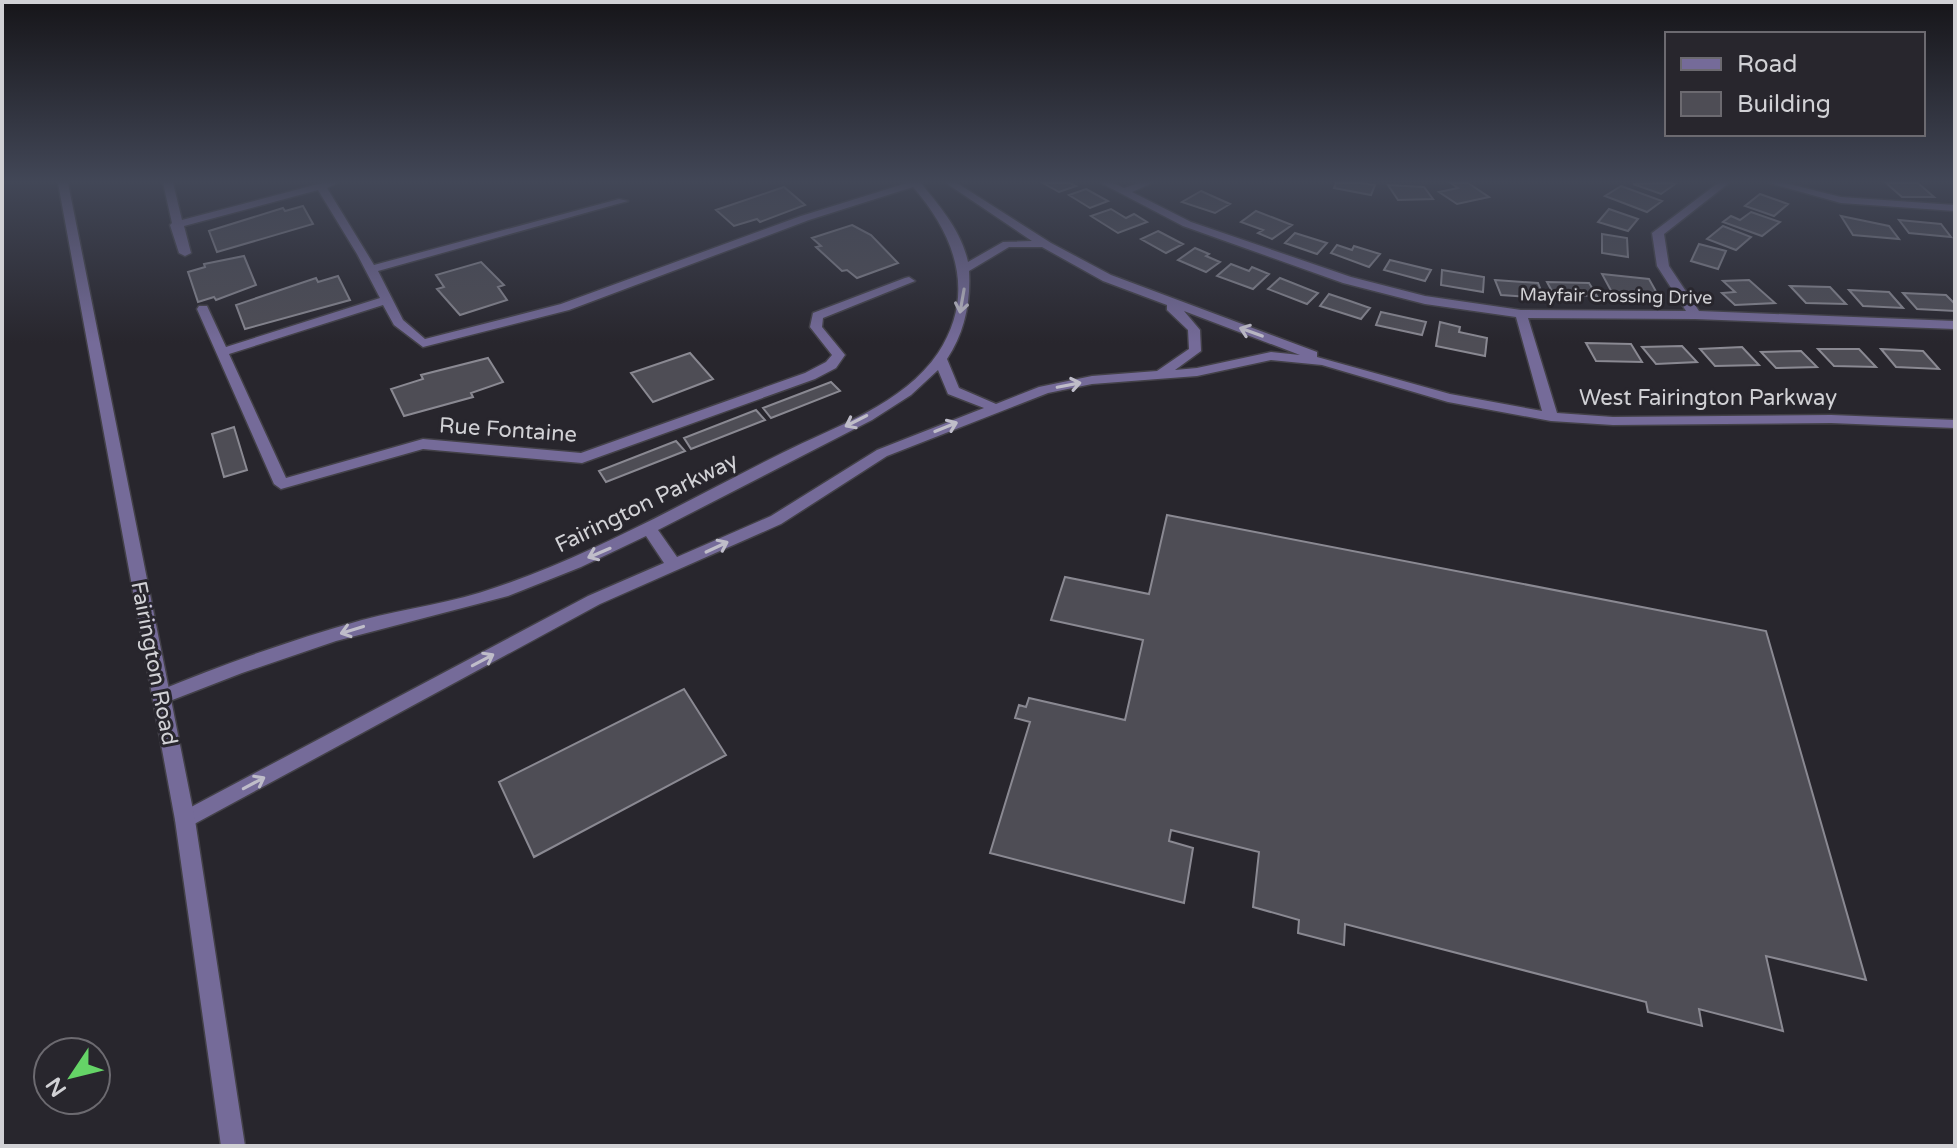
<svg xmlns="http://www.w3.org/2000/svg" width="1957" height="1148" font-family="'Varela Round',sans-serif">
<rect width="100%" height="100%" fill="#28262d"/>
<path fill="#4e4d55" stroke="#8a8992" stroke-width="2" d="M1043 183H1070L1076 186 1059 192Z
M1336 183H1360L1375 185 1371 195 1334 188Z
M1451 183H1468L1489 197 1457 204 1439 192 1458 188Z
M1670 183 1675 184 1661 194 1633 184Z
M1886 183H1918L1934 197H1902Z
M1388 185 1424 187 1433 199 1398 200Z
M1621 186 1662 201 1647 212 1605 196Z
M784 187 805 205 760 222 757 219 734 226 716 210Z
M1086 189 1108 201 1090 208 1069 195Z
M1201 191 1230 204 1215 213 1182 202Z
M1760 194 1788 204 1774 216 1745 206Z
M303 206 313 224 217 252 209 231 283 208 285 211Z
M1111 209 1126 218 1134 214 1147 222 1118 233 1091 216Z
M1609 209 1638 219 1628 231 1598 222Z
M1256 211 1292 225 1272 239 1258 233 1263 230 1241 222Z
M1751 212 1780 222 1762 236 1723 222 1731 216 1740 220Z
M1841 216 1889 226 1899 239 1853 235Z
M1899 220 1941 224 1951 237 1909 233Z
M852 225 871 235 898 263 857 278 847 270 842 271 816 247 821 246 812 238Z
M1723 226 1751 237 1736 250 1707 239Z
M1158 231 1183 244 1166 253 1141 239Z
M1295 233 1327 243 1317 254 1285 243Z
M1602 234 1627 238 1628 257 1602 253Z
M1699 244 1726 251 1718 269 1691 261Z
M1337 245 1352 250 1354 246 1380 254 1369 267 1331 253Z
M1195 248 1209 254 1206 256 1220 262 1206 272 1178 260Z
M244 256 256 285 216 300 214 297 198 302 188 272 205 267 204 264Z
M1390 260 1431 270 1425 281 1384 270Z
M481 262 504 285 498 287 507 300 460 315 437 289 444 287 436 275Z
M1231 264 1249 271 1252 267 1269 274 1253 289 1217 276Z
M1442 270 1484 277 1483 292 1441 285Z
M1602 274 1649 279 1658 295 1632 293 1635 300 1615 298Z
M338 276 350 300 245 329 236 305 316 278 318 282Z
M1280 278 1318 293 1307 304 1268 289Z
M1495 280 1538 283 1544 298 1501 295Z
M1749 280 1775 303 1735 305 1722 293 1735 292 1723 281Z
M1547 282 1589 283 1597 296 1554 295Z
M1790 286 1830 287 1846 304 1806 303Z
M1849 290 1889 292 1903 308 1863 306Z
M1903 293 1946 295 1955 304V311L1917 309Z
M1329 294 1350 301 1370 308 1361 319 1320 306Z
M1381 312 1426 322 1422 335 1376 325Z
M1440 322 1460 327 1459 332 1487 338 1485 356 1436 346Z
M1586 343 1631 344 1642 362 1596 361Z
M1682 346 1697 362 1656 364 1642 347Z
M1742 347 1759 365 1715 366 1700 349Z
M1818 349H1859L1876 367 1834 366Z
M1881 349 1923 351 1939 369 1896 367Z
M1801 351 1817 367 1776 368 1761 352Z
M690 353 713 379 653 402 631 373Z
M488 358 503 382 471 393 473 397 404 416 391 389 423 379 421 375Z
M831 382 840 391 771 418 763 408Z
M756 410 765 420 691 449 684 438Z
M234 427 247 470 224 477 212 434Z
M676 441 685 451 606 482 599 471Z
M1167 515 1766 631 1866 980 1766 956 1783 1031 1699 1009 1702 1026 1648 1012 1646 1002 1345 924 1344 945 1298 933 1299 920 1253 907 1259 852 1171 830 1169 841 1193 848 1184 903 990 853 1030 722 1015 718 1019 705 1026 707 1029 698 1125 720 1143 640 1051 620 1065 577 1149 594Z
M684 689 726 755 534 857 499 782Z"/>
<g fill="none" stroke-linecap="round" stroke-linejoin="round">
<defs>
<path id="minor" d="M163 183H173L182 220 322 183H337L327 188 374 265 619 199 628 201 378 271 403 320 425 339 561 304 801 216 907 183H921C940 207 961 230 968 262L1003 242 1032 241 946 183H957L1051 243 1111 275 1317 352V357L1450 394 1542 411 1516 317 1425 304 1343 283 1183 226 1101 183H1113L1124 188 1139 183H1152L1132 192 1191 222 1351 277 1425 296 1521 310 1686 311 1657 266 1652 233 1718 183H1729L1664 234 1669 266 1699 311 1955 321V329L1695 319 1528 318 1557 413 1613 417 1831 415 1955 420V428L1831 423 1613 425 1551 421 1448 402 1322 365 1271 360 1197 376 1092 384 1048 393 887 456 781 524 600 604 185 829 178 826 175 820 178 814 588 596 664 563 646 536 581 567 508 596 336 641 242 673 162 704 156 702 153 697 156 692C223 664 292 640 362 620 407 608 453 603 497 587 597 553 688 500 782 453 834 427 904 404 938 353 977 294 955 235 913 187L809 220 569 310 423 347 394 325 383 305 229 354 286 478 423 439 581 453 805 373 826 362 832 355 810 327 813 313 905 278 909 277 915 281 823 318 822 327 845 355 836 368 815 379 582 463 423 449 281 489 274 484 197 309 199 306H207L226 347 380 298 357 254 318 190 184 226 191 253 185 256 179 253 170 225 172 223ZM1009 247H1042L1103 281 1167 305V310L1188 330 1189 349 1157 371 1092 376 1039 387 996 404 959 388 947 359C964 334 971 302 969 271ZM1184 311 1300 355 1271 352 1197 368 1175 370 1201 351 1200 330ZM938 370 948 394 984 408 877 450 771 516 677 557 658 530 872 420 911 395Z
M1769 183H1785L1841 197 1955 205V211L1841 203Z"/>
<path id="tertiary" d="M58 183H68L195 820 245 1146H221L175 820Z"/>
</defs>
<use href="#minor" stroke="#434148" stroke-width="3"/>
<use href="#tertiary" stroke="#434148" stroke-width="3"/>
<use href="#minor" fill="#756b99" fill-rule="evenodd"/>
<use href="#tertiary" fill="#756b99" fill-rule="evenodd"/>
</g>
<defs><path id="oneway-shaft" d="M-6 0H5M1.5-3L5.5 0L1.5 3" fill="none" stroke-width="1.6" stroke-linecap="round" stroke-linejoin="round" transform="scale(2)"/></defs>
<g stroke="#bfbdc9">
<use href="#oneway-shaft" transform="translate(962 301) rotate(100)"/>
<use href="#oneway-shaft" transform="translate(1251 332) rotate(-160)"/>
<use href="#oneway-shaft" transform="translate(1069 385) rotate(-11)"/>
<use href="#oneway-shaft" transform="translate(856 421) rotate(153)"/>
<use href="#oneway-shaft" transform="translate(946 427) rotate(-22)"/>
<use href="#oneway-shaft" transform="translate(717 547) rotate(-25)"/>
<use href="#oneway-shaft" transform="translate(599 553) rotate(157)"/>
<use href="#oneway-shaft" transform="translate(352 630) rotate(163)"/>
<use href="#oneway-shaft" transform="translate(483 660) rotate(-28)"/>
<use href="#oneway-shaft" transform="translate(254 783) rotate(-28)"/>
</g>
<linearGradient id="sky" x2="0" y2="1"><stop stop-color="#161519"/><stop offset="0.53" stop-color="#424757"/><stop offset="1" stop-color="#424757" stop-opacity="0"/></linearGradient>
<rect width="1957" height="343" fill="url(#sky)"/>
<g text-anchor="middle" stroke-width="6" stroke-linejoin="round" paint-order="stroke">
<g font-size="18" fill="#d1d1d5" stroke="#28262d">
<text transform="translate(1616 296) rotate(1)" y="6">Mayfair Crossing Drive</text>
</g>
<g font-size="22" fill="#d1d1d5" stroke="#28262d">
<text x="1708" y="405">West Fairington Parkway</text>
<text transform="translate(508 429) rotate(4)" y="8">Rue Fontaine</text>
<text transform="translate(646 502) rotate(-26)" y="8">Fairington Parkway</text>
<text transform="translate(155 663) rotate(79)" y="8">Fairington Road</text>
</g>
</g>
<rect width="1957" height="1148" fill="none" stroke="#d1d1d5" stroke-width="8"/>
<rect x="1665" y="32" width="260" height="104" fill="#28262d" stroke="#6c6a70" stroke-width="2"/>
<rect x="1681" y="58" width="40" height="12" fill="#756b99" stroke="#6c6a70" stroke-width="2"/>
<text x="1737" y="72" font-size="24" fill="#d1d1d5">Road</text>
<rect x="1681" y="92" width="40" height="24" fill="#4e4d55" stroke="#6c6a70" stroke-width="2"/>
<text x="1737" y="112" font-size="24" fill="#d1d1d5">Building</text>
<g transform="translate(72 1076) rotate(235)"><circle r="38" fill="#28262d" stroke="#6c6a70" stroke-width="2"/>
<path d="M0-6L14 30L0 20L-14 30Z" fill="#65d467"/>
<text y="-12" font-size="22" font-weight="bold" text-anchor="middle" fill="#d1d1d5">N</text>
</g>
</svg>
